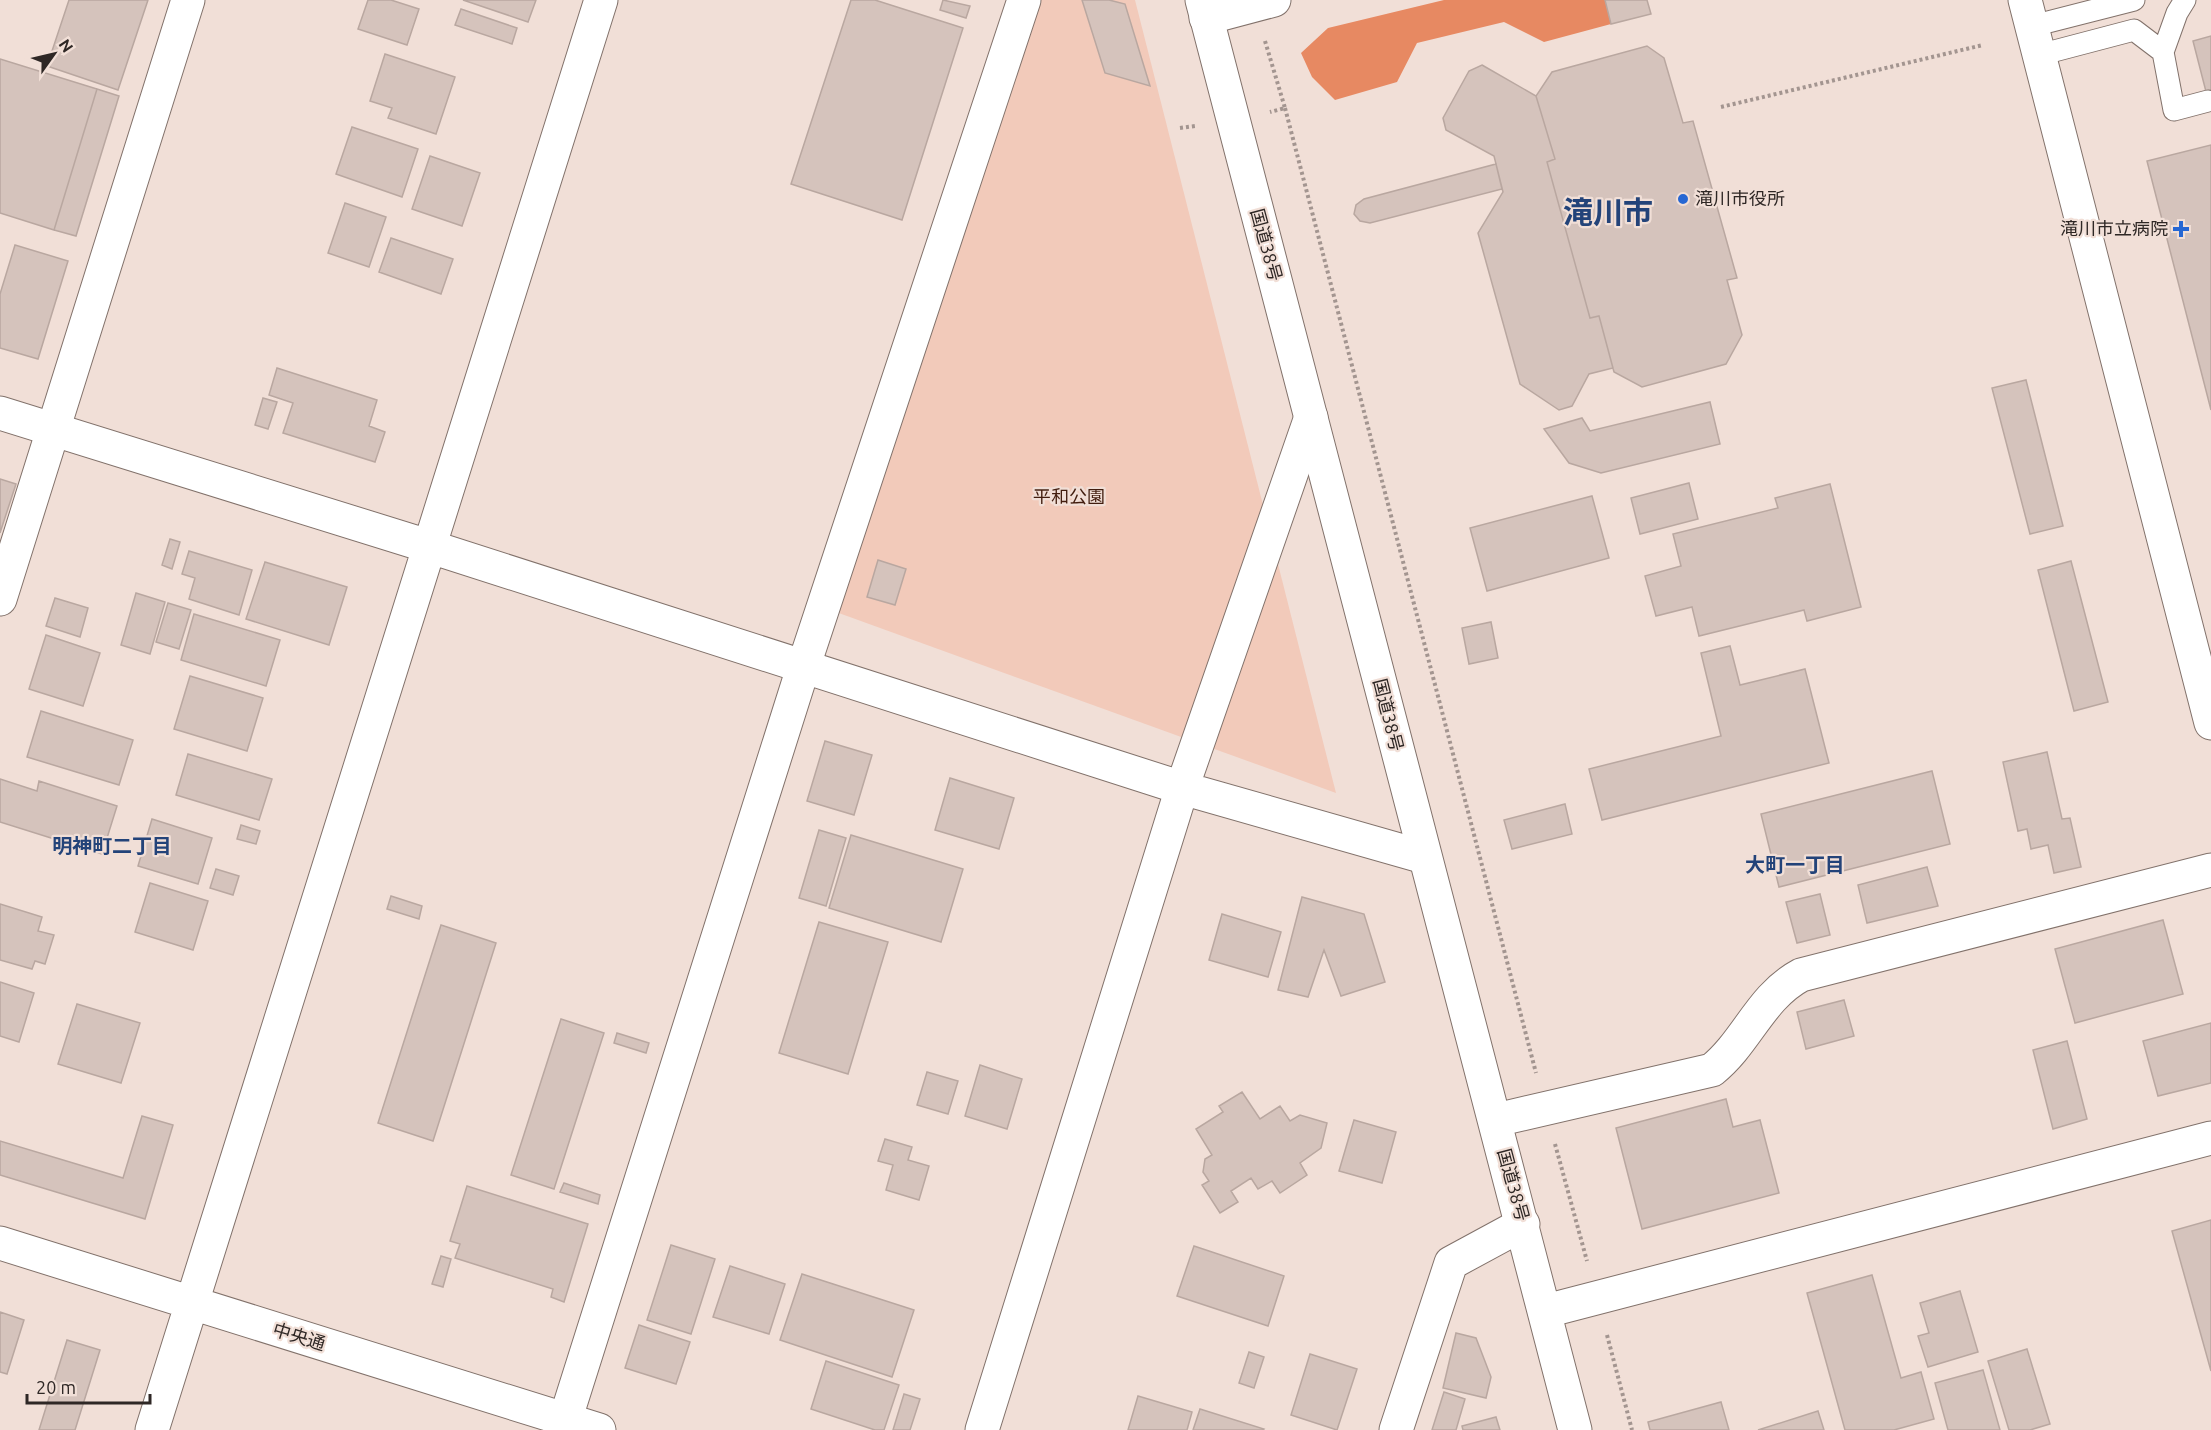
<svg xmlns="http://www.w3.org/2000/svg" width="2211" height="1430" font-family="Ubuntu,'Noto Sans JP',sans-serif">
<rect width="100%" height="100%" fill="#f1dfd7"/>
<path fill="#f2caba" d="M1036 0H1135L1336 793 836 612Z"/>
<path fill="#e78962" d="M1444 0H1605L1611 24 1544 42 1504 22 1417 43 1397 82 1335 100 1312 77 1301 53 1328 28Z"/>
<path fill="#d5c3bc" stroke="#b9a7a0" stroke-width="1.5" d="M69 0H148L118 90 47 66Z
M368 0H391L419 9 407 45 358 29Z
M463 0H536L528 22Z
M851 0H875L963 28 902 220 791 184Z
M943 0 970 6 966 18 940 10Z
M1082 0H1109L1125 4 1150 86 1105 73Z
M1605 0H1647L1651 14 1611 24Z
M461 9 517 28 512 44 455 25Z
M2211 36V111L2193 41Z
M1647 46 1664 58 1683 123 1693 121 1737 278 1727 280 1742 335 1726 364 1642 387 1614 372 1599 316 1590 318 1547 162 1555 159 1536 96 1552 72Z
M385 54 455 77 436 134 388 118 392 108 370 101Z
M0 59 97 89 54 230 0 213Z
M1482 65 1536 96 1555 159 1547 162 1590 318 1599 316 1613 368 1589 374 1572 406 1559 410 1520 384 1478 233 1503 192 1494 156 1446 130 1443 118 1469 71Z
M97 89 119 96 76 236 54 230Z
M352 127 418 149 402 197 336 174Z
M2211 145V410L2147 161Z
M430 156 480 173 462 226 412 209Z
M1496 164 1502 189 1370 223 1360 221 1354 214 1356 205 1364 199Z
M345 203 386 217 369 267 328 253Z
M391 238 453 259 441 294 379 272Z
M15 245 68 261 38 359 0 348V294Z
M277 368 377 400 369 426 385 432 375 462 283 433 293 403 269 395Z
M2026 380 2063 526 2030 534 1992 388Z
M263 398 277 402 268 429 255 425Z
M1710 402 1720 444 1601 473 1569 463 1544 429 1582 418 1590 431Z
M0 479 16 484 0 533Z
M1689 483 1698 519 1640 534 1631 498Z
M1830 484 1861 607 1807 621 1804 610 1699 636 1692 607 1656 616 1645 576 1681 566 1673 534 1778 508 1775 498Z
M1592 496 1609 558 1487 591 1470 528Z
M170 539 180 542 172 569 162 565Z
M189 551 252 570 239 615 189 599 195 578 182 574Z
M878 560 906 569 895 605 867 597Z
M2071 561 2108 702 2074 711 2038 570Z
M265 562 347 587 329 645 246 619Z
M136 593 165 602 150 654 121 645Z
M55 598 88 608 80 637 46 626Z
M168 603 191 610 179 649 156 642Z
M194 614 280 640 266 686 181 660Z
M1491 622 1498 658 1469 664 1462 628Z
M46 635 100 653 83 706 29 689Z
M1730 646 1740 685 1805 669 1829 763 1602 820 1589 769 1721 736 1701 653Z
M190 676 263 698 247 751 174 729Z
M41 711 133 740 119 785 27 757Z
M825 741 872 755 854 815 807 801Z
M2047 752 2062 819 2070 818 2081 867 2054 873 2048 845 2031 849 2027 829 2018 831 2003 762Z
M188 754 272 779 259 820 176 795Z
M1932 771 1950 844 1779 887 1761 814Z
M950 778 1014 798 999 849 935 830Z
M0 779 37 791 39 781 117 806 102 854 0 822Z
M1565 804 1572 834 1512 849 1504 820Z
M152 819 212 838 198 884 138 866Z
M241 825 260 831 256 844 237 839Z
M819 830 846 838 826 906 799 898Z
M851 835 963 869 941 942 829 908Z
M1927 867 1938 906 1867 923 1858 885Z
M216 869 239 876 233 895 210 888Z
M150 883 208 901 193 950 135 932Z
M1820 894 1830 935 1797 943 1786 902Z
M391 896 422 906 419 919 387 909Z
M1302 897 1364 914 1385 982 1341 996 1324 950 1308 997 1278 990Z
M0 904 42 917 38 931 54 935 45 964 35 961 32 969 0 960Z
M1222 914 1281 932 1268 977 1209 960Z
M2163 920 2183 994 2075 1023 2055 949Z
M819 922 888 942 848 1074 779 1053Z
M441 925 496 943 433 1141 378 1123Z
M0 982 34 993 19 1042 0 1036Z
M1844 1000 1854 1036 1806 1049 1797 1012Z
M77 1004 140 1023 121 1083 58 1064Z
M561 1019 604 1033 554 1189 511 1175Z
M2211 1023V1083L2158 1096 2143 1041Z
M617 1033 649 1043 646 1053 614 1043Z
M2067 1041 2087 1119 2053 1129 2033 1050Z
M980 1065 1022 1079 1007 1129 965 1116Z
M927 1072 958 1081 948 1114 917 1105Z
M1242 1092 1260 1119 1280 1106 1290 1121 1300 1115 1327 1123 1321 1148 1300 1163 1307 1175 1280 1193 1272 1181 1258 1189 1251 1178 1231 1191 1238 1202 1220 1213 1202 1185 1209 1181 1203 1172 1205 1159 1212 1155 1196 1129 1223 1112 1219 1106Z
M1726 1099 1733 1127 1760 1120 1779 1193 1642 1229 1616 1128Z
M142 1116 173 1125 145 1219 0 1175V1141L123 1178Z
M1354 1120 1396 1132 1382 1183 1339 1171Z
M885 1139 912 1147 908 1160 929 1166 919 1200 886 1190 893 1165 878 1161Z
M564 1183 600 1195 598 1204 560 1192Z
M467 1186 588 1224 564 1302 551 1297 553 1289 455 1258 460 1244 450 1241Z
M2211 1220V1371L2172 1231Z
M671 1245 715 1259 691 1334 647 1320Z
M1194 1246 1284 1276 1268 1326 1177 1296Z
M441 1256 451 1259 443 1287 432 1284Z
M730 1266 785 1284 769 1334 713 1317Z
M802 1274 914 1310 892 1377 780 1340Z
M1872 1275 1901 1378 1921 1372 1934 1419 1894 1430H1845L1807 1293Z
M1960 1291 1978 1352 1928 1367 1918 1336 1929 1333 1920 1303Z
M0 1312 24 1320 7 1374 0 1372Z
M639 1325 690 1342 676 1384 625 1368Z
M1456 1333 1476 1338 1491 1377 1486 1398 1443 1388Z
M67 1340 100 1350 75 1430H39Z
M2027 1349 2050 1424 2030 1430H2009L1988 1361Z
M1249 1352 1264 1357 1254 1388 1239 1383Z
M1310 1354 1357 1369 1337 1430 1291 1415Z
M826 1361 899 1385 884 1430H875L811 1409Z
M1983 1370 2000 1430H1948L1935 1383Z
M1444 1392 1465 1399 1456 1430H1432Z
M904 1394 920 1399 910 1430H893Z
M1138 1396 1192 1412 1187 1430H1128Z
M1721 1402 1729 1430H1650L1648 1422Z
M1200 1409 1264 1429 1263 1430H1193Z
M1818 1411 1824 1430H1758Z
M1496 1417 1500 1430H1463L1462 1426Z"/>
<g fill="none" stroke-linecap="round" stroke-linejoin="round">
<defs>
<path id="lane" d="M2032 26 2134 0
M2163 52 2177 13 2185 0
M2039 55 2134 30 2163 52 2174 110 2208 101"/>
<path id="street" d="M1206 18 1274 0
M0 599 188 0
M1496 1120 1712 1070C1747 1042 1760 997 1801 975L2211 870
M1546 1311 2211 1138
M562 1430 803 668 1024 0
M1396 1430 1451 1263 1523 1224"/>
<path id="secondary" d="M2025 0 2211 723
M0 413 431 547 1182 788 1424 857
M0 1243 599 1430
M152 1430 601 0
M982 1430 1182 788 1311 417"/>
<path id="highway" d="M1202 0 1575 1430"/>
</defs>
<use href="#lane" stroke="#82726b" stroke-width="23"/>
<use href="#street" stroke="#82726b" stroke-width="35"/>
<use href="#secondary" stroke="#82726b" stroke-width="35"/>
<use href="#highway" stroke="#82726b" stroke-width="35"/>
<path stroke="#a39590" stroke-width="4" stroke-dasharray="3 3" stroke-linecap="butt" d="M1265 41 1285 108 1270 112
M1721 107 1983 45
M1285 108 1536 1073
M1180 128 1195 126
M1555 1144 1587 1261
M1607 1335 1632 1430"/>
<use href="#lane" stroke="#fff" stroke-width="21"/>
<use href="#street" stroke="#fff" stroke-width="33"/>
<use href="#secondary" stroke="#fff" stroke-width="33"/>
<use href="#highway" stroke="#fff" stroke-width="33"/>
</g>
<g fill="#2667d3" stroke="#f1dfd7" stroke-width="2">
<circle cx="1683" cy="199" r="6"/>
<path d="M2178 220h6v6h6v6h-6v6h-6v-6h-6v-6h6z"/>
</g>
<g text-anchor="middle" stroke-width="4.5" stroke-linejoin="round" paint-order="stroke">
<g font-size="18" fill="#2e2725" stroke="#f1dfd7" text-anchor="start">
<text x="1695" y="205">滝川市役所</text>
<text x="2168" y="235" text-anchor="end">滝川市立病院</text>
</g>
<g font-size="18" fill="#2e2725" stroke="#f1dfd7">
<text transform="translate(1266 245) rotate(75)" y="6">国道38号</text>
<text transform="translate(1388 715) rotate(76)" y="6">国道38号</text>
<text transform="translate(1513 1185) rotate(75)" y="6">国道38号</text>
<text transform="translate(299 1337) rotate(17)" y="6">中央通</text>
</g>
<g font-size="18" fill="#421d0e" stroke="#f1dfd7">
<text x="1069" y="503">平和公園</text>
</g>
<g font-size="20" font-weight="bold" fill="#234379" stroke="#f1dfd7">
<text x="112" y="853">明神町二丁目</text>
<text x="1795" y="872">大町一丁目</text>
</g>
<g font-size="30" font-weight="bold" fill="#234379" stroke="#f1dfd7">
<text x="1608" y="223">滝川市</text>
</g>
</g>
<g transform="translate(54 54) rotate(56)" stroke="#f1dfd7" stroke-width="4.5" paint-order="stroke">
<path d="M0-4.5L10 22L0 15L-10 22Z" fill="#2e2725"/>
<text y="-9" font-size="16" font-weight="bold" text-anchor="middle" fill="#2e2725">N</text>
</g>
<path d="M27 1394v9h123v-9" fill="none" stroke="#2e2725" stroke-width="3"/>
<text x="36" y="1394" font-size="18" fill="#2e2725" stroke="#f1dfd7" stroke-width="4.5" paint-order="stroke">20 m</text>
</svg>
